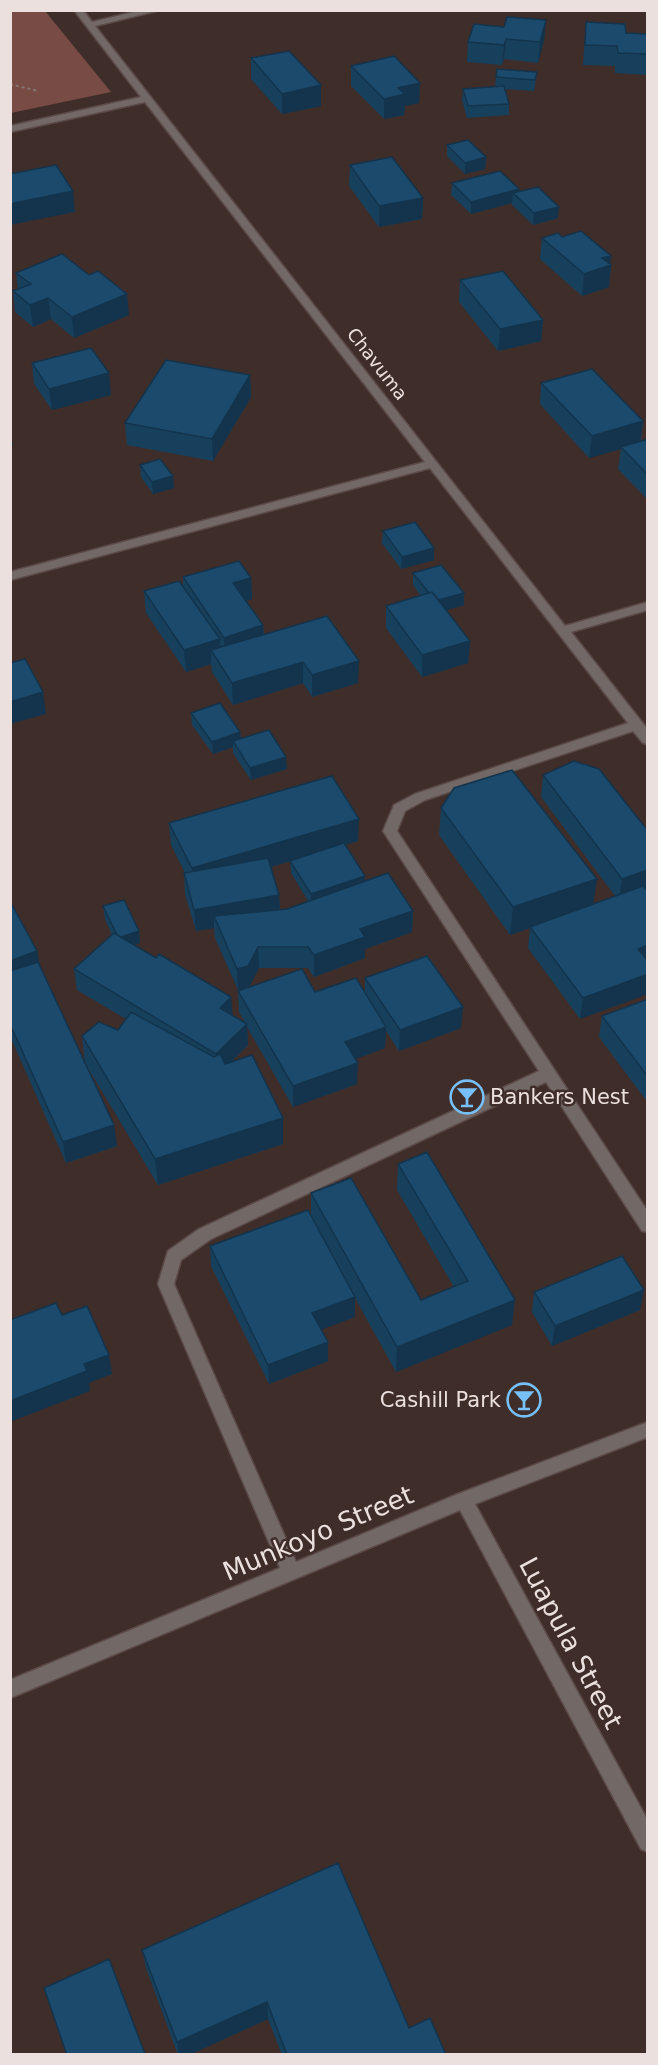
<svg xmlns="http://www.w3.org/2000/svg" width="658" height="2065" font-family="'DejaVu Sans',sans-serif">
<rect width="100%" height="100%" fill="#3f2d2a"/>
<path fill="#784b44" d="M11 10 45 11 111 92 11 113Z"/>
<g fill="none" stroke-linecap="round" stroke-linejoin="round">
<defs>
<path id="minor" d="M74 10H83L92 22 142 10H160L95 26 565 626 648 602V610L571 632 648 730V744L643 743 633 731 425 800 405 811 397 831 648 1212V1232L642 1231 546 1082 211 1239 181 1260 174 1284 296 1562 458 1494 648 1422V1437L475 1504 648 1821V1852L641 1849 460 1510 10 1698V1680L280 1568 158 1284 168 1251 199 1229 539 1071 383 831 394 805 415 794 628 723 430 468 10 580V572L425 462 145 102 10 132V126L141 97Z"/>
</defs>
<use href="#minor" stroke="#5b4a47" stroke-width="3"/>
<path stroke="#847472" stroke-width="2" stroke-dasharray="3 3" stroke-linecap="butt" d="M10 84 38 91"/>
<use href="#minor" fill="#726866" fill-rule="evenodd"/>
</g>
<path fill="#17405d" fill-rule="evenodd" d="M546 20 544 40 538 63 504 59 502 65 467 62 468 42 504 27Z
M586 22 626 33 648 34V75L615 73V66L583 65Z
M251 58 321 106 282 114 251 79Z
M351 66 420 83 419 103 405 106 404 115 384 119 351 86Z
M537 72 534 91 505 89 509 104V115L467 118 462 100 463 89 495 87 496 77Z
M447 145 486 157 485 169 465 174 447 156Z
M350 165 423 198 422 219 379 227 349 186Z
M452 183 519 189V192L558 218 533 225 512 205V203L471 214 451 195Z
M562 237 611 265 609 287 582 296 540 259 542 238Z
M16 273 129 315 74 338 51 319 33 327 15 312 13 291 18 289Z
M460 280 543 320 541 341 498 351 459 302Z
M32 363 111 395 52 410 34 384Z
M250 375 251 397 213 461 127 445 125 423Z
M541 383 643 421 641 441 648 439V500L618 469 621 449 589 458 540 404Z
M140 465 174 488 153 494 141 477Z
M383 531 434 560 401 569 382 543Z
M413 573 464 593V605L446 610 470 641 468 663 422 677 386 628V606L421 596 413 585Z
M183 577 251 578 252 599 246 601 263 625 264 634 358 683 312 697 303 683 233 705 212 672 211 664 186 672 146 613 144 591 183 588Z
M191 713 240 732 241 739 287 769 251 780 233 753V747L213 754 192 725Z
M543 775 647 891 580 1019 528 948 530 928 510 935 439 835 441 808 593 904 615 896 541 797Z
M169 823 358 841 345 845 365 881 413 911 412 932 365 949V958L314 977 308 968H259L249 987 315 992 365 993V978L461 1028 399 1051 386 1031 385 1048 355 1059 357 1084 293 1107 247 1027 248 1045 231 1062 283 1144 158 1185 85 1063 82 1036 118 1030 126 1019 77 990 74 969 112 935 105 919 103 906 139 931 140 943 134 945 232 1015 245 1023 239 1012 238 990 215 938 214 928 196 931 185 894 184 873H185L171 845ZM290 861 291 873 308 901 287 909 280 910 279 895 271 867Z
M10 901 37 951 40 966 117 1146 66 1163 10 1036Z
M648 999V1103L599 1037 602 1016Z
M398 1164 512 1325 396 1372 355 1298V1317L321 1329 328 1342V1361L269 1384 211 1266 210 1246 311 1216V1193L421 1300 454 1287 397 1190Z
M534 1292 640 1310 552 1346 532 1312Z
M142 1950 409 2028 446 2055H282L268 2019 189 2055H178L146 1968Z"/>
<path fill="#13344c" d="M546 20 544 40 538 63 540 42Z
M506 39 504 59 502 65 504 45Z
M420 83 419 103 405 106 404 115 384 119V99L398 88Z
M321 85V106L282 114V94Z
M486 157 485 169 465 174V163Z
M519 189 518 199 513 193 512 203 471 214V202Z
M73 191 75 212 10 225V204Z
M423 198 422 219 379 227V206Z
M559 207 558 218 533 225 534 213Z
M611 256 610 266 611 265 609 287 582 296 584 274 602 258Z
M127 294 129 315 74 338 72 317Z
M48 298 51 319 33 327 30 305Z
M543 320 541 341 498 351 500 329Z
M109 373 111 395 52 410 49 389Z
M250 375 251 397 213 461 212 439Z
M643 421 640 443 621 447V449L589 458 592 436Z
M10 430 13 446H10Z
M173 476 174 488 153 494 152 482Z
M434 548V560L401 569 402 557Z
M251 578 252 599 234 605 233 583Z
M464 593V605L434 614 435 602Z
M263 625 264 647 225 660 224 638Z
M220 639 221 661 211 650V664L186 672 184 650Z
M470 641 468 663 422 677V655Z
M359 661 358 683 312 697V675Z
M303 662V683L233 705 232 683Z
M43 692 46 714 10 724V702Z
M240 732 241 744 233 741V747L213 754 212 742Z
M286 757 287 769 251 780 250 768Z
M359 819 358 841 194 890 192 868Z
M648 870V891L619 901 622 879Z
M365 876V889L311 906V894Z
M597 879 593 906 530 927V928L510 935 513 907Z
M279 895 280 916H214V928L196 931 194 910Z
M413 911 412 932 365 949V958L314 977V955L360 929Z
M139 931 140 943 120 949 118 937Z
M648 945V965L638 949Z
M258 947 259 968 249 987 238 990 237 969Z
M37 951 41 973 10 983V961Z
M648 974V994L580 1019 583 998Z
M231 997 233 1018 220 1008Z
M463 1007 461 1028 399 1051 400 1030Z
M247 1024 248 1045 218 1075 216 1054Z
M386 1027 385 1048 345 1063V1042Z
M358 1063 357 1084 293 1107V1086Z
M283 1118V1144L158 1185 155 1159Z
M114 1125 117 1146 66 1163 63 1142Z
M644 1290 640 1310 552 1346 555 1326Z
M355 1297V1317L313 1333 312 1313Z
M515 1300 512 1325 396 1372 397 1347Z
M328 1342V1361L269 1384 268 1365Z
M109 1355 112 1374 89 1383 90 1391 10 1422V1401L84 1364Z
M267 2002 268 2019 189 2055H179L177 2042Z"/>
<path fill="#1b4a6c" stroke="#13344c" stroke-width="1.5" d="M507 17 546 20 540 42 506 39 504 45 468 42 474 24 504 27Z
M586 22 625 24 626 33 648 34V54L618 53 617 46 585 45Z
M289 51 321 85 282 94 251 58Z
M394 56 420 83 398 88 405 94 384 99 351 66Z
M497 69 537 72 535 80 496 77Z
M504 86 509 104 468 106 463 89Z
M468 140 486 157 465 163 447 145Z
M392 157 423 198 379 206 350 165Z
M56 165 73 191 10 204V174Z
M500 171 519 189 471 202 452 183Z
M538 187 559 207 534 213 513 193Z
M581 231 611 256 602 258 611 265 584 274 542 238 558 233 562 237Z
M62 254 89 275 98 271 127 294 72 317 48 298 30 305 13 291 31 284 16 273Z
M503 271 543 320 500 329 460 280Z
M91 348 109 373 49 389 32 363Z
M166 360 250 375 212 439 125 423Z
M592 369 643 421 592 436 541 383Z
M648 439V475L621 447Z
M160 459 173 476 152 482 140 465Z
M415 522 434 548 402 557 383 531Z
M239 561 251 578 233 583 263 625 224 638 183 577Z
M441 565 464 593 439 600 432 592 429 593 413 573Z
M179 581 220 639 184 650 144 591Z
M432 592 470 641 422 655 386 606Z
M327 616 359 661 312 675 303 662 232 683 211 650Z
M25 659 43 692 10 702V663Z
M220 703 240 732 212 742 191 713Z
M269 730 286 757 250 768 233 741Z
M574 761 599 769 648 831V870L622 879 543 775Z
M512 770 597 879 513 907 441 808 454 788Z
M332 776 359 819 192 868 169 823Z
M344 843 365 876 311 894 290 861Z
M268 858 279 895 194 910 184 873Z
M388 873 413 911 360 929 365 937 314 955 308 947H258L248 966 237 969 214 916 287 909Z
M643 886 648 892V945L638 949 648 961V974L583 998 530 927Z
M124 900 139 931 121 937 117 935 103 906Z
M10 901 37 951 10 961Z
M114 933 156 958 159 954 231 997 220 1008 247 1024 216 1054 74 969Z
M427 956 463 1007 400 1030 365 978Z
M38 962 114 1125 63 1142 10 1024V971Z
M302 969 315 992 356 978 386 1027 345 1042 358 1063 293 1086 238 991Z
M648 999V1077L602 1016Z
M131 1012 214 1057 220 1054 225 1064 252 1055 283 1118 155 1159 82 1036 99 1022 118 1030Z
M427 1152 515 1300 397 1347 311 1193 351 1178 421 1300 468 1281 398 1164Z
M308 1210 355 1297 312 1313 328 1342 268 1365 210 1246Z
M622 1256 644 1290 555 1326 534 1292Z
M56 1303 62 1315 87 1306 109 1355 84 1364 87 1371 10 1401V1320Z
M338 1863 409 2028 430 2018 446 2055H287L267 2002 177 2042 142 1950Z
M109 1959 145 2054 67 2055 44 1988Z"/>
<defs>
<symbol id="bar-ring" viewBox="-11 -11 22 22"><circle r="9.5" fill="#3f2d2a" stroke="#77bff7" stroke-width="1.5"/><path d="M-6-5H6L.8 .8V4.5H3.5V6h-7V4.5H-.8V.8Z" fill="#77bff7"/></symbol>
</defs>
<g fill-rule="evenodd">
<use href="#bar-ring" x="448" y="1078" width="38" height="38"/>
<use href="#bar-ring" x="505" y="1381" width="38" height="38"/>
</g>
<g text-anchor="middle" stroke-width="5" stroke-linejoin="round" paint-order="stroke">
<g font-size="18" fill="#ece0de" stroke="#3f2d2a">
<text transform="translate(377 364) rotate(52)" y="6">Chavuma</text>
</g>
<g font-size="21" fill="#ece0de" stroke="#3f2d2a" text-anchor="start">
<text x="490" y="1104">Bankers Nest</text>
<text x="501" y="1407" text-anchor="end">Cashill Park</text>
</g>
<g font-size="26" fill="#ece0de" stroke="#3f2d2a">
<text transform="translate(318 1533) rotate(-23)" y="9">Munkoyo Street</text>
<text transform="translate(571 1643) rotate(62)" y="9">Luapula Street</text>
</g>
</g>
<rect width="658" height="2065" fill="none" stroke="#ece0de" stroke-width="24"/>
</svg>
